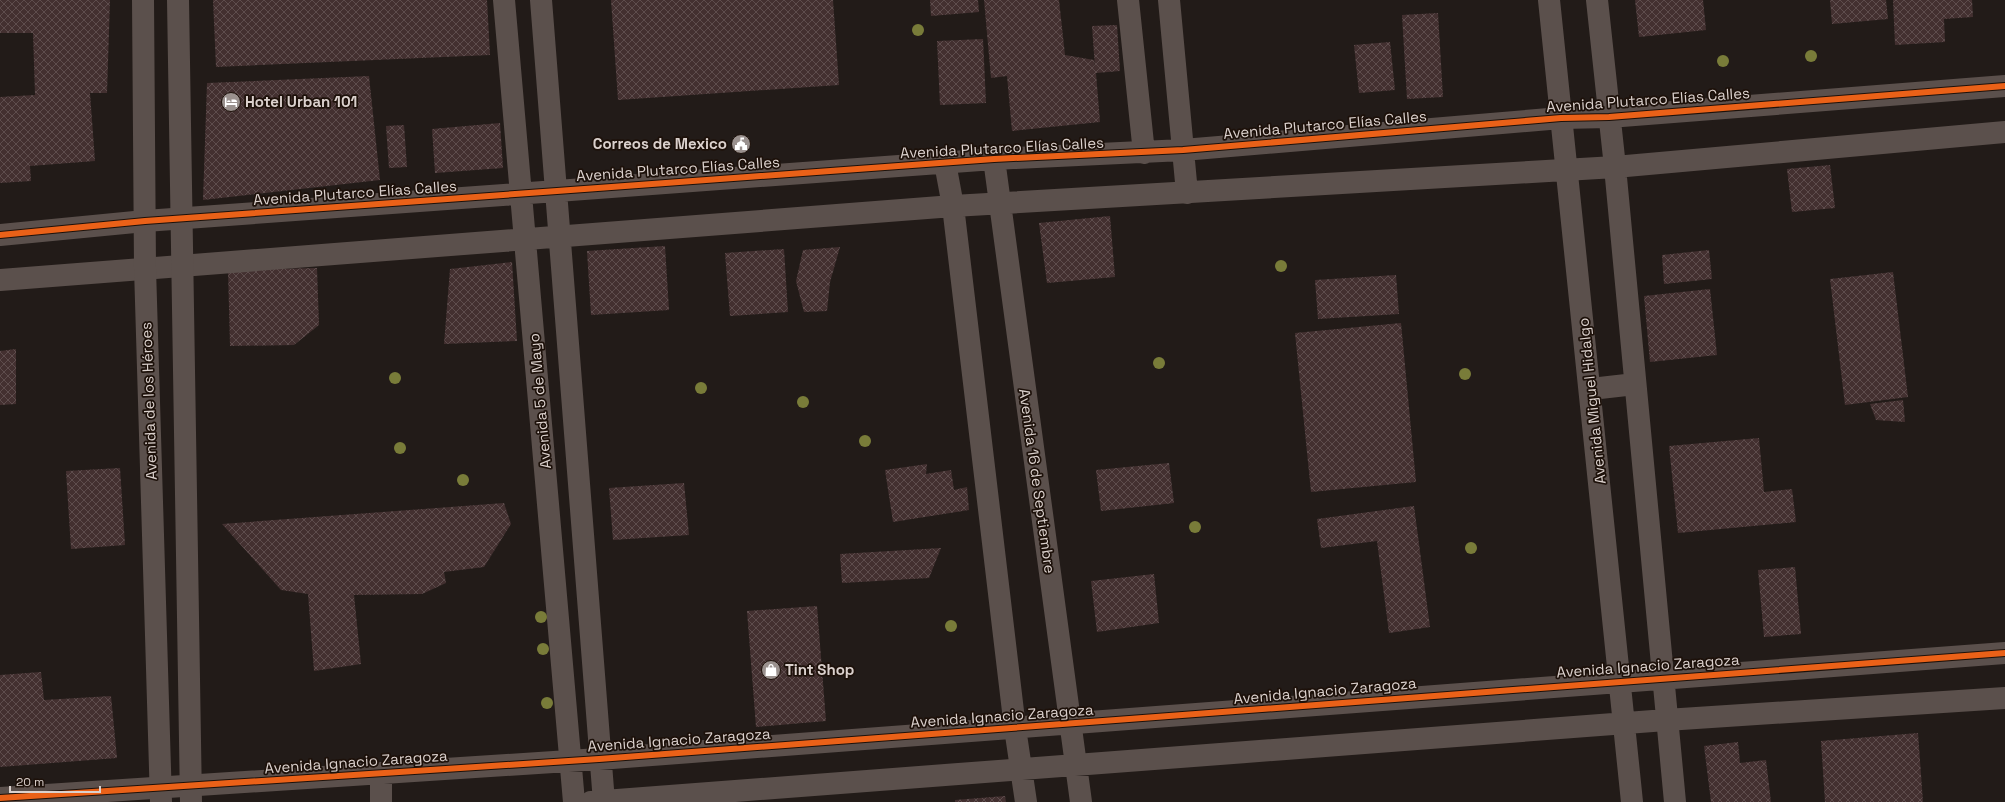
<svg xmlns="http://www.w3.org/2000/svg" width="2005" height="802" font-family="'Space Grotesk',sans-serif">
<defs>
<pattern id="building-cross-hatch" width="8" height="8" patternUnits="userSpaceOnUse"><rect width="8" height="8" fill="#433030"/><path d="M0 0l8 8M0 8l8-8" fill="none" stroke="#5e4d4d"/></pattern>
</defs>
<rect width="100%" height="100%" fill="#221b18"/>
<path fill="url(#building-cross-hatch)" d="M0 0H110L107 93H90L95 161 30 166 31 181 0 183V97L35 95 33 33H0Z
M213 0H487L490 55 216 67Z
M611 0H833L839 85 618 100Z
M930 0H978L979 12 931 16Z
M984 0H1059L1065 55 1094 60 1095 68 1092 26 1117 25 1120 71 1096 73 1100 122 1012 131 1007 76 991 78Z
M1635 0H1703L1706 30 1639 37Z
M1830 0H1886L1888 19 1832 24Z
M1893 0H1972L1973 17 1944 19 1945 42 1895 45Z
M1438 13 1443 97 1407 99 1402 15Z
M983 39 986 103 940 105 937 41Z
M1390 42 1395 90 1359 93 1354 45Z
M369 76 380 180 203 200 207 83Z
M500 123 503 168 435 173 432 129Z
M404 125 407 167 389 168 386 126Z
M1830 165 1835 208 1792 212 1787 169Z
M1110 216 1115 277 1047 283 1039 223Z
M665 246 669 310 591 315 587 251Z
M840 247 830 282 827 311 804 312 796 281 803 250Z
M784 249 788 312 730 316 725 253Z
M1709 250 1712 279 1664 284 1662 255Z
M512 262 517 341 444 344 450 269Z
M317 268 319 325 294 345 230 346 228 270Z
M1893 272 1908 397 1845 405 1830 279Z
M1396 275 1399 314 1318 319 1315 280Z
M1710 289 1717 355 1650 362 1644 296Z
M1401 323 1416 482 1311 492 1295 333Z
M16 349V404L0 405V351Z
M1903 400 1905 422 1876 420 1870 404Z
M1759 438 1764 492 1792 489 1796 522 1678 533 1669 446Z
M1169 463 1174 503 1101 511 1096 470Z
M927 464 926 474 951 470 954 490 967 487 969 510 893 522 885 470Z
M120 468 125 545 71 549 66 471Z
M684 483 689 535 613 540 609 488Z
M504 503 511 524 484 567 444 572 446 583 422 594 354 595 361 664 314 671 308 594 281 590 222 524Z
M1414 506 1430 627 1389 633 1377 541 1321 548 1317 519Z
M941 548 929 578 842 583 840 554Z
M1795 567 1801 634 1764 637 1758 570Z
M1154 574 1159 623 1097 632 1091 581Z
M817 606 826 721 756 727 747 611Z
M41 672 44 700 111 696 117 758 0 767V675Z
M1918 733 1923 802H1825L1821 741Z
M1738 742 1740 763 1766 760 1771 802H1711L1704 746Z
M1005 796 1006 802H955V800Z"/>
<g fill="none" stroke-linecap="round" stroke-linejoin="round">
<path stroke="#5b504c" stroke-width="22" d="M504 0 574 802
M541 0 604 802
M1128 0 1144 153
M1169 0 1187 193
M1549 0 1632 802
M1597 0 1615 167 1675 802
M994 159 1081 802
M945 163 953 206 1015 728 1026 802
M0 235 145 221 557 191 994 159 1183 150 1561 118 1609 117 2005 86
M0 280 953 206 1615 167 2005 132
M1591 389 1635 384
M381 773V802
M0 798 599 759 2005 653
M591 802 1666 720 2005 698"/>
<path stroke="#5b504c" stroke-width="22" d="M143 0 145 268 161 802
M178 0 191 802"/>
<defs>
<path id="cycleway" d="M0 235 145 221 557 191 994 159 1183 150 1561 118 1609 117 2005 86
M0 798 599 759 2005 653"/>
</defs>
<use href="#cycleway" stroke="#1d110a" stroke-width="8"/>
<use href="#cycleway" stroke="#ea6118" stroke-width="6"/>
</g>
<g fill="#797c39">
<circle cx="918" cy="30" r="6"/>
<circle cx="1811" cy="56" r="6"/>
<circle cx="1723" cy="61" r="6"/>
<circle cx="1281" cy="266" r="6"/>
<circle cx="1159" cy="363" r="6"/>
<circle cx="1465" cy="374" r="6"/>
<circle cx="395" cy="378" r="6"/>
<circle cx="701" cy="388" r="6"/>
<circle cx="803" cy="402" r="6"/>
<circle cx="865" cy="441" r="6"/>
<circle cx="400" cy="448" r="6"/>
<circle cx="463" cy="480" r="6"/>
<circle cx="1195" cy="527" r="6"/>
<circle cx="1471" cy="548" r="6"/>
<circle cx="541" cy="617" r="6"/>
<circle cx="951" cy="626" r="6"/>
<circle cx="543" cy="649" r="6"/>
<circle cx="547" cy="703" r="6"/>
</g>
<defs>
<symbol id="hotel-disc" viewBox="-11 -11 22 22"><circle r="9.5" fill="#9a918e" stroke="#1d110a"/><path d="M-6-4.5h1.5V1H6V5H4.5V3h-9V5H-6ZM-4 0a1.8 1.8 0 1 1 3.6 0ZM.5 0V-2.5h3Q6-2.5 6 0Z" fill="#fff"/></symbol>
<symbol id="civic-disc" viewBox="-11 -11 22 22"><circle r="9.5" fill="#9a918e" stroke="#1d110a"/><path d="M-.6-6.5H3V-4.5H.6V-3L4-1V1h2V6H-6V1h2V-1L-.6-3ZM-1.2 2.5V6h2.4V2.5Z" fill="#fff"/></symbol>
<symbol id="shop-disc" viewBox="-11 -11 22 22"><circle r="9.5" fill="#9a918e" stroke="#1d110a"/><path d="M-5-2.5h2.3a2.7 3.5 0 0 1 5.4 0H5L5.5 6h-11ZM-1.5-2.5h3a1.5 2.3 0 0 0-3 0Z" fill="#fff"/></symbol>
</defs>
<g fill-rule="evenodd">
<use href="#hotel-disc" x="220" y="91" width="22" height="22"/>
<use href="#civic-disc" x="730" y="133" width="22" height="22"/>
<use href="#shop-disc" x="760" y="659" width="22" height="22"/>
</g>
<g text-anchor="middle" stroke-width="3.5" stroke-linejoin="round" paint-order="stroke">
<g font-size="15" fill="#dbd1cd" stroke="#1d110a">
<text transform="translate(1648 100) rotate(-4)" y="5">Avenida Plutarco Elías Calles</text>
<text transform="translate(1325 125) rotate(-5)" y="5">Avenida Plutarco Elías Calles</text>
<text transform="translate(1002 148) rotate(-3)" y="5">Avenida Plutarco Elías Calles</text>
<text transform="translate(678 169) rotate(-4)" y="5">Avenida Plutarco Elías Calles</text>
<text transform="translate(355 193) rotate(-4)" y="5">Avenida Plutarco Elías Calles</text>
<text transform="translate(149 401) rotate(-92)" y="5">Avenida de los Héroes</text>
<text transform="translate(540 401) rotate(-95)" y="5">Avenida 5 de Mayo</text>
<text transform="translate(1592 401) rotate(-96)" y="5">Avenida Miguel Hidalgo</text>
<text transform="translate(1037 481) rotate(82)" y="5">Avenida 16 de Septiembre</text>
<text transform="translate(1648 666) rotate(-4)" y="5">Avenida Ignacio Zaragoza</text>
<text transform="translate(1325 691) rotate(-5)" y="5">Avenida Ignacio Zaragoza</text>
<text transform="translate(1002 716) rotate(-4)" y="5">Avenida Ignacio Zaragoza</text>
<text transform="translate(679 740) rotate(-4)" y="5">Avenida Ignacio Zaragoza</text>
<text transform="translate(356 762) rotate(-4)" y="5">Avenida Ignacio Zaragoza</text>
</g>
<g font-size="15" font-weight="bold" fill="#dbd1cd" stroke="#1d110a" text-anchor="start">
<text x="245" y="107">Hotel Urban 101</text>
<text x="727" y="149" text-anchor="end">Correos de Mexico</text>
<text x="785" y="675">Tint Shop</text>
</g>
</g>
<path d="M10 786v6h90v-6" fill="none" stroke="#dbd1cd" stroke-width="2"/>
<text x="16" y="786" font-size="12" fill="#dbd1cd" stroke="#1d110a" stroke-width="3" paint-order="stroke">20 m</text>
</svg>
